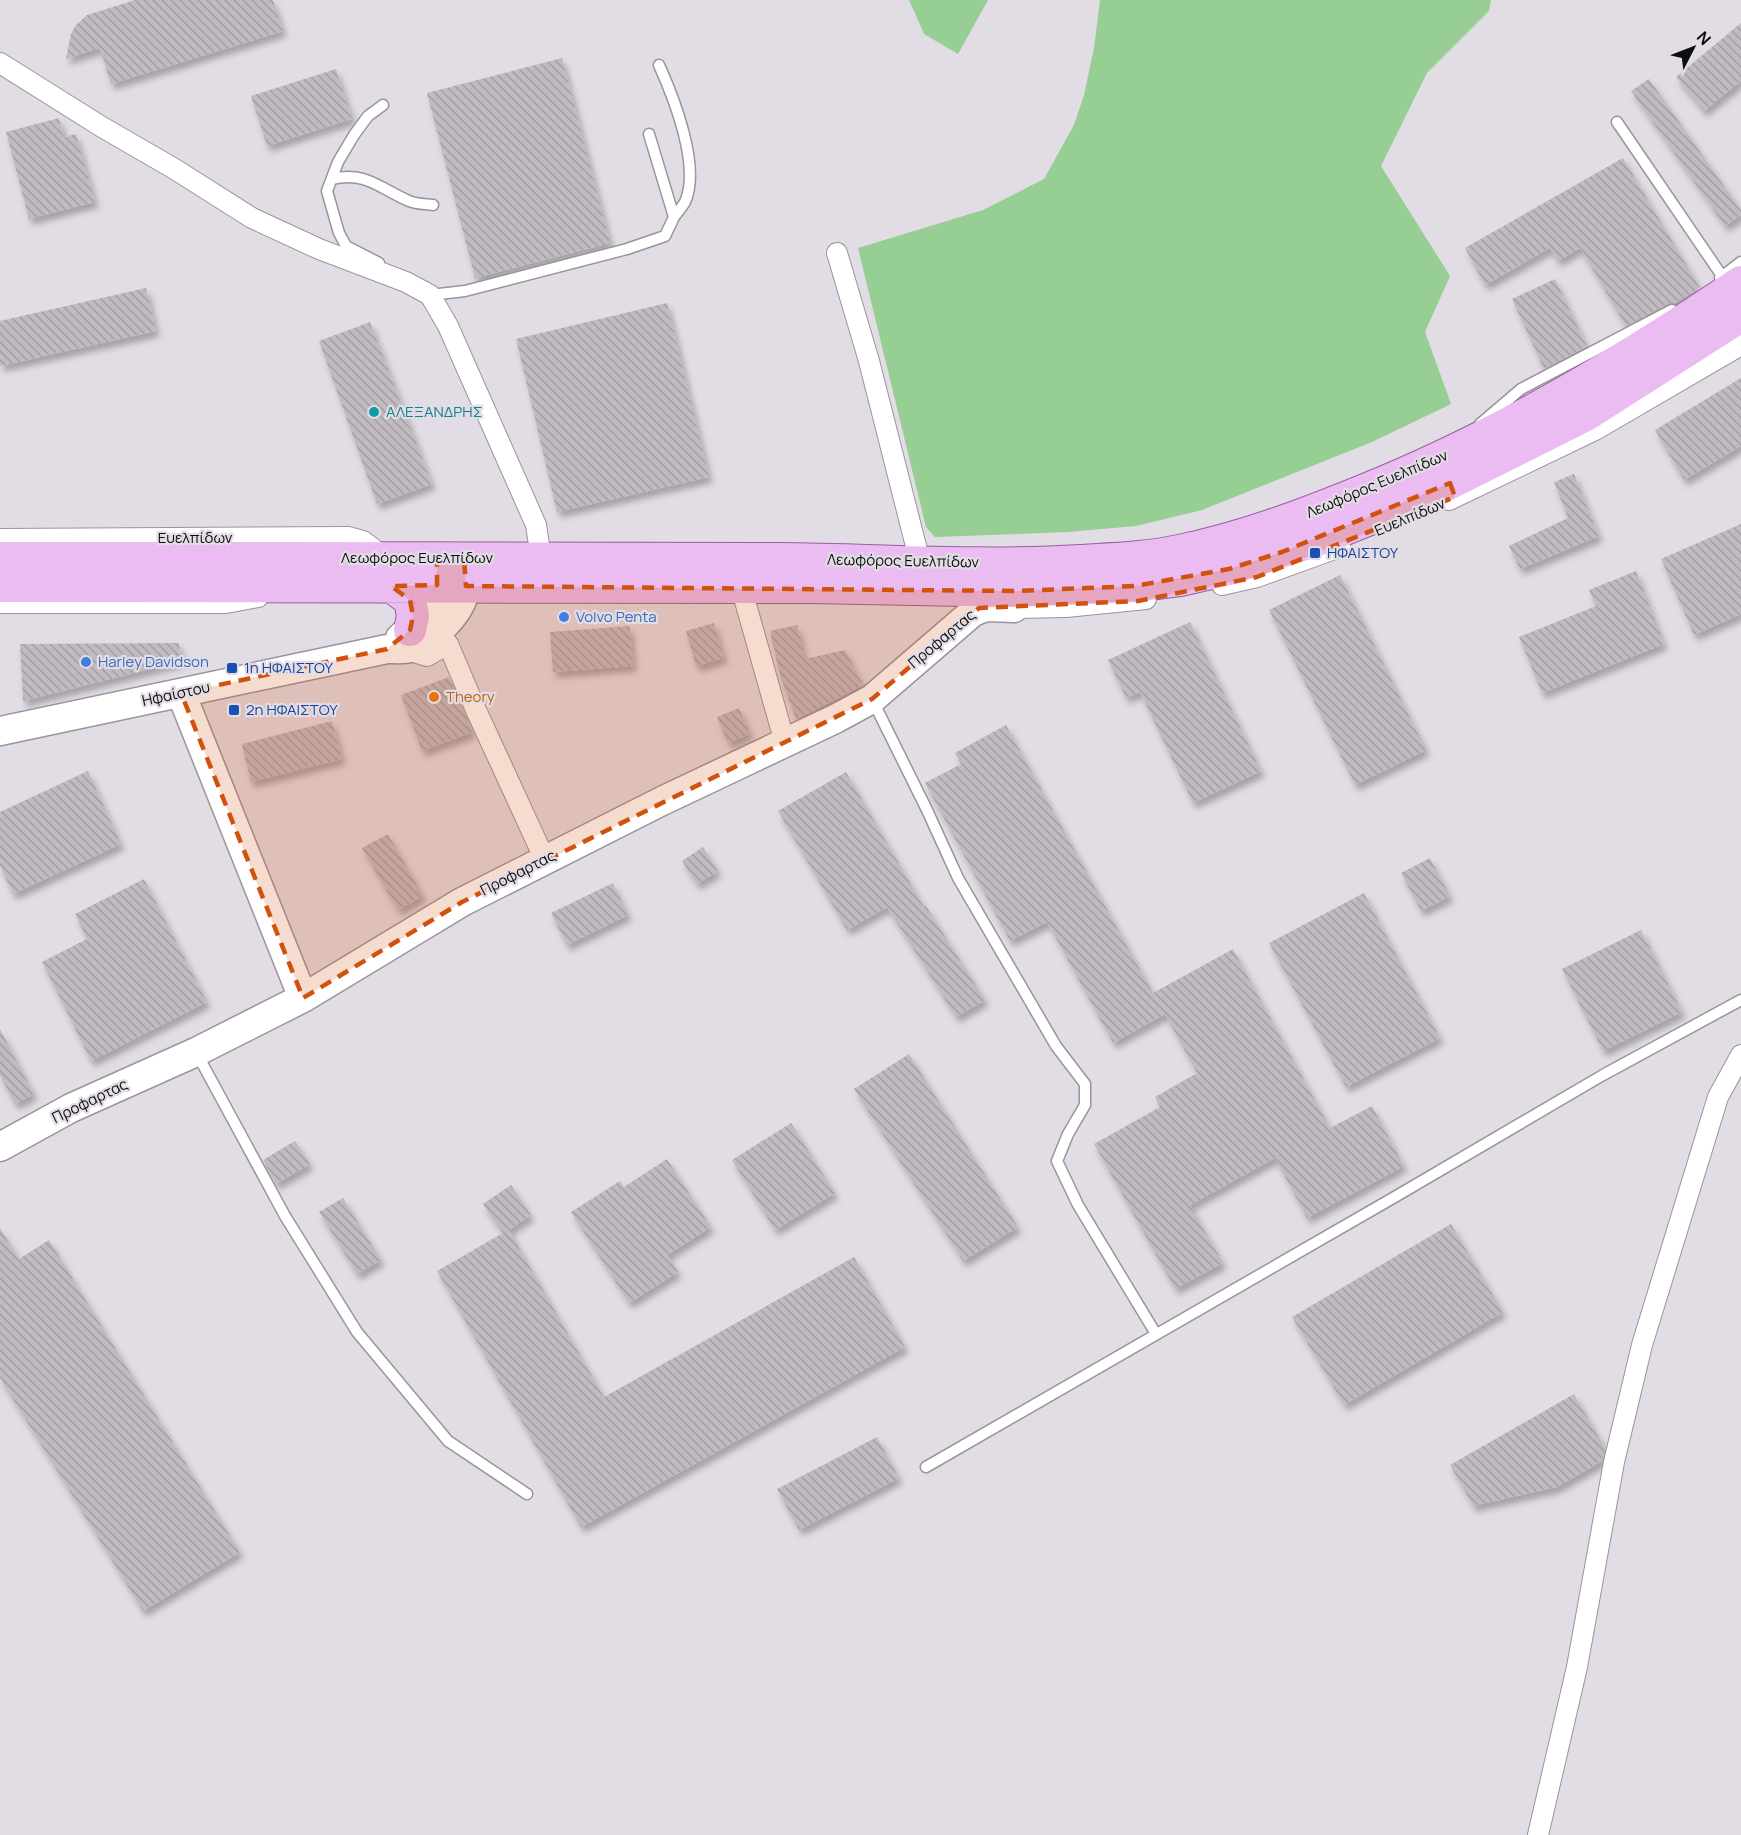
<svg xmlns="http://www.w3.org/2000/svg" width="1741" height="1835" font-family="Manrope,sans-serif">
<defs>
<pattern id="building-back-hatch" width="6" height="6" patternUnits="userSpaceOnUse" patternTransform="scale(1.5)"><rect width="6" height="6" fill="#c1bac1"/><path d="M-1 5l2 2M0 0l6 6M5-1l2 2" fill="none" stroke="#a59fa5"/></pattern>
<filter id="shadow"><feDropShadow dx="3.5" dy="6" stdDeviation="3" flood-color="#0004"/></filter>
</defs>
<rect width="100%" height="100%" fill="#e2dce5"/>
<path fill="#96ce93" d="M909 0H988L958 54 924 34Z
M1100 0H1491L1489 11 1427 73 1381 166 1450 276 1425 332 1451 404 1372 442 1202 510 1136 526 1068 532 935 537 926 527 858 248 983 210 1044 179 1074 125 1084 95 1094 48Z"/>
<path fill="url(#building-back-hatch)" filter="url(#shadow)" d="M135 0H273L283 31 111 84 100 48 66 59 71 34 76 25 87 15Z
M1741 23V81L1704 111 1676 77Z
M562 58 610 243 475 278 427 93Z
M336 69 352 119 267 146 251 96Z
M1649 79 1741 210V215L1725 226 1631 91Z
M59 118 64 137 76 134 95 202 29 219 6 132Z
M1623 158 1700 288 1674 303H1669L1626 326 1580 248 1558 261 1550 248 1485 285 1465 248Z
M1555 279 1587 346 1544 369 1512 299Z
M146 288 156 331 0 366V321Z
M667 303 709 477 557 512 516 339Z
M370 322 432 484 377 504 319 341Z
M1741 378V446L1684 480 1655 430Z
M1574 474 1599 536 1520 569 1509 546 1568 518 1554 482Z
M1741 524V614L1694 635 1661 559Z
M1636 571 1664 644 1542 693 1519 637 1596 606 1589 590Z
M1340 575 1426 750 1355 785 1269 610Z
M1190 622 1261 771 1193 803 1140 692 1126 698 1108 660Z
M714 623 724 658 696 666 686 631Z
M797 625 805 659 845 650 863 685 796 719 780 675 770 631Z
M630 626 633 666 553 672 550 632Z
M179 643 182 661 23 701 20 644Z
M449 677 473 732 422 751 401 695Z
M739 708 750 734 728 743 717 717Z
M332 721 342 759 251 782 242 744Z
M1006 725 1153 993 1233 949 1330 1128 1372 1106 1404 1166 1307 1218 1275 1158 1190 1205 1223 1263 1175 1289 1094 1144 1160 1107 1155 1097 1197 1073 1165 1014 1113 1043 1047 922 1010 941 925 783 961 764 955 753Z
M88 771 121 844 13 894 0 866V812Z
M846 772 924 907 926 906 985 1000 956 1017 887 907 847 930 778 811Z
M388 834 423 896 398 910 362 848Z
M703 847 718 871 697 884 682 861Z
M1430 858 1450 896 1421 911 1401 873Z
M144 879 207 1002 91 1061 42 962 87 939 75 914Z
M613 883 628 915 567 945 551 913Z
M1364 893 1440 1038 1346 1087 1269 943Z
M1641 930 1682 1012 1603 1051 1562 969Z
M0 1029 34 1094 15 1104 0 1075Z
M909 1054 1018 1227 963 1261 854 1089Z
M791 1123 835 1193 775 1230 732 1160Z
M295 1141 310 1164 276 1184 263 1160Z
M667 1159 711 1227 667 1255 678 1272 629 1303 571 1212 620 1181 624 1187Z
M511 1185 531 1215 509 1230 604 1397 854 1257 905 1347 581 1527 437 1271 503 1233 483 1204Z
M343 1198 381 1260 357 1274 319 1212Z
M1451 1224 1503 1312 1344 1405 1292 1317Z
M0 1228 19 1259 49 1240 240 1552 143 1611 0 1378Z
M1574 1394 1605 1448 1602 1461 1557 1487 1473 1506 1450 1465Z
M877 1437 899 1478 799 1530 777 1489Z"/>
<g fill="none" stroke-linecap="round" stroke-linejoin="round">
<defs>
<path id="lane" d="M659 65C674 98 701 167 685 202 682 207 678 212 674 217
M1617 122 1722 276
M332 179C367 171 380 189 409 201 416 204 425 204 433 205
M379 263 346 246 339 233 327 191 338 162 354 135 368 116 383 105
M1720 278 1741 262
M427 293 430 295 465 291 627 249 665 236 674 217 649 134
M1480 424 1521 389 1672 310
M872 699 927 810 958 878 1056 1046 1085 1084V1105L1068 1134 1057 1161 1078 1205 1156 1334
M196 1052 285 1216 357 1332 448 1441 527 1494
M926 1467 1393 1198 1603 1075 1741 1000"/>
<path id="street" d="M0 63 102 127 173 168 252 218 319 249 406 282 430 295 448 326 536 525 541 558
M837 253 869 361 920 562
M1449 500 1595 430 1741 345
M0 539 349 537 363 541 385 558
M1222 585 1257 577 1340 547
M741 587 785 743
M0 603H226L258 597
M1014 608 1066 607 1146 599
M404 649 427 656 448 644 476 710 545 860
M1538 1835 1577 1667 1614 1462 1642 1345 1718 1097 1741 1055"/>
<path id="secondary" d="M400 638C411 628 428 616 434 603 439 591 437 575 437 563
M181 693 303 998
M0 731 387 649C395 649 403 650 411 648 432 641 458 616 464 595 467 585 465 576 465 566
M0 1147 71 1108 196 1052 303 998 462 902 662 801 835 719 872 699 973 612 986 607 1014 608 1018 591"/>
<path id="primary" d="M0 558C260 558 521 558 781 559 880 560 981 567 1080 561 1114 559 1147 558 1179 551 1242 538 1301 516 1360 492 1495 438 1621 364 1741 282
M0 586 810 587 1018 591 1135 586 1181 580 1229 569 1323 538 1414 501 1586 415 1741 316
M391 586 410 600 413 616 410 630"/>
</defs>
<use href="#lane" stroke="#9a949b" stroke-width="13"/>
<use href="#street" stroke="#9a949b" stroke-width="22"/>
<use href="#secondary" stroke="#9a949b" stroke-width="31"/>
<use href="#primary" stroke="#94629c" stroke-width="34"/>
<use href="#lane" stroke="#fff" stroke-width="10"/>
<use href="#street" stroke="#fff" stroke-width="20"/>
<use href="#secondary" stroke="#fff" stroke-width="28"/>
<use href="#primary" stroke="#eabcf1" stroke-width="32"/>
</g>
<path fill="#d2510c" fill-opacity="0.2" stroke="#d2510c" stroke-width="4.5" stroke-dasharray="12 8" stroke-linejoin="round" d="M1450 483 1455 497 1257 577 1138 601 979 608 872 699 462 902 303 998 181 693 387 649 410 630 413 616 410 600 391 586 437 585V558H464L466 586 1018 591 1135 586 1229 569 1282 552Z"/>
<circle fill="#0f9aa8" stroke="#e2dce5" stroke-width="2" cx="374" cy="412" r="6"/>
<g fill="#1a4fb4" stroke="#e2dce5" stroke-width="2">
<rect x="1309" y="547" width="12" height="12" rx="3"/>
<rect x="226" y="662" width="12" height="12" rx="3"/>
<rect x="228" y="704" width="12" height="12" rx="3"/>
</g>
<g fill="#3f7fe0" stroke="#e2dce5" stroke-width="2">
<circle cx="564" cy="617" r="6"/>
<circle cx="86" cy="662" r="6"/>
</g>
<circle fill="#e8710a" stroke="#e2dce5" stroke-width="2" cx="434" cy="697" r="6"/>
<g text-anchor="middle" stroke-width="4.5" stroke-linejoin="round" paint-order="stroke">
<g font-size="15" fill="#0d838f" stroke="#e2dce5" text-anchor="start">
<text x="386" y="417">ΑΛΕΞΑΝΔΡΗΣ</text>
</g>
<g font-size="15" fill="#0d0c0e" stroke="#e2dce5">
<text transform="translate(1377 484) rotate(-23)" y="5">Λεωφόρος Ευελπίδων</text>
<text transform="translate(1410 517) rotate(-23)" y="5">Ευελπίδων</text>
<text x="195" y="543">Ευελπίδων</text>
<text x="417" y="563">Λεωφόρος Ευελπίδων</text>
<text transform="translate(903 561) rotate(1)" y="5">Λεωφόρος Ευελπίδων</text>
<text transform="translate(942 639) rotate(-40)" y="5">Προφαρτας</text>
<text transform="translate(176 694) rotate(-12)" y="5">Ηφαίστου</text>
<text transform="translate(518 873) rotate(-27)" y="5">Προφαρτας</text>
<text transform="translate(90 1101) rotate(-26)" y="5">Προφαρτας</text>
</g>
<g font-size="15" fill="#164399" stroke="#e2dce5" text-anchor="start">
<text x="1327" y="558">ΗΦΑΙΣΤΟΥ</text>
<text x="244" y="673">1η ΗΦΑΙΣΤΟΥ</text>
<text x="246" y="715">2η ΗΦΑΙΣΤΟΥ</text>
</g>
<g font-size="15" fill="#366cbe" stroke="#e2dce5" text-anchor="start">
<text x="576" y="622">Volvo Penta</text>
<text x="98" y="667">Harley Davidson</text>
</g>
<g font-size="15" fill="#c56008" stroke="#e2dce5" text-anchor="start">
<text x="446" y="702">Theory</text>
</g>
</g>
<g transform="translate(1693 48) rotate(48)" stroke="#e2dce5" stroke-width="4.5" paint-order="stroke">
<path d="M0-4.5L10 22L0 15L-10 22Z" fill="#0d0c0e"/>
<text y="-9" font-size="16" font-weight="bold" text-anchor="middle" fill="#0d0c0e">N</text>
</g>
</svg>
